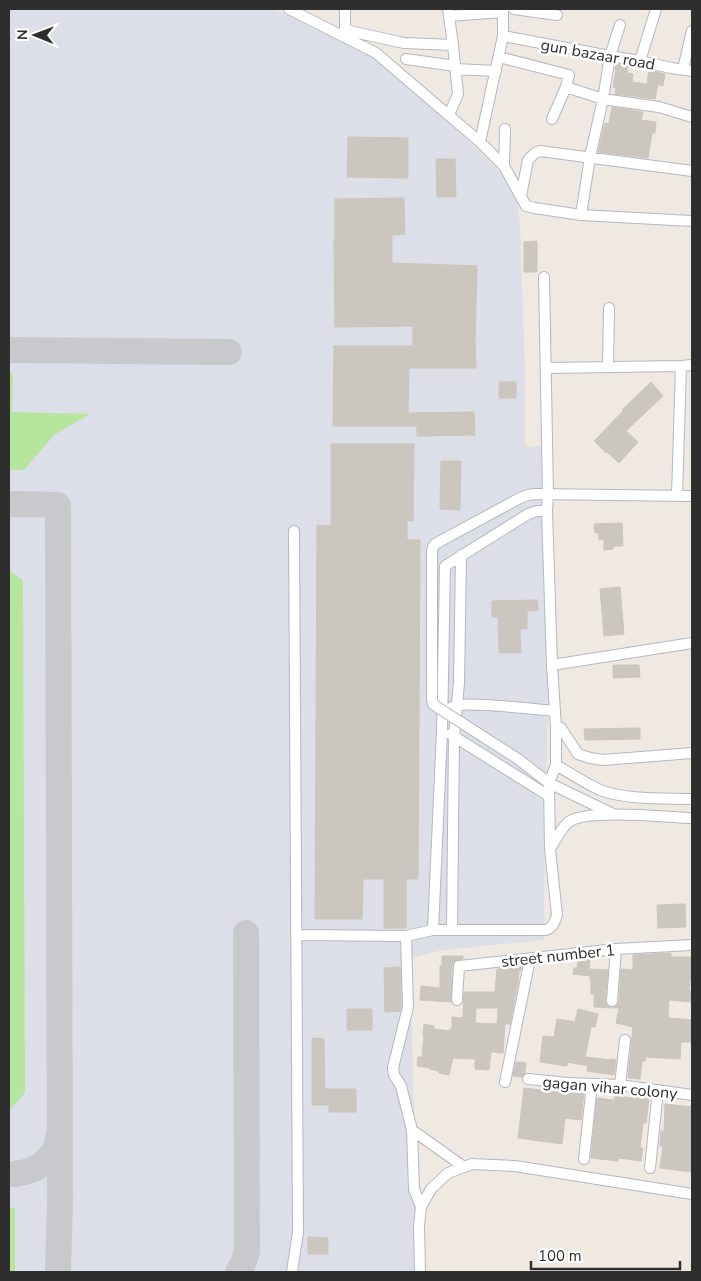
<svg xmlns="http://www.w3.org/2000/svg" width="701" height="1281" font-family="'Nunito Sans',sans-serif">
<rect width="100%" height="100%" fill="#efe9e1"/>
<path fill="#dcdee8" d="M9 9H273L324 30 371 54 417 90 516 188 520 224 525 371V447L541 446 549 689 545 806 544 940 443 950 410 958 418 1272H9Z"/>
<path fill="#b6e59e" d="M9 372H11L13 378 12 412 90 414 54 435 24 470H9Z
M9 570 23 581 25 1093 9 1110Z
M9 1208H15V1272H9Z"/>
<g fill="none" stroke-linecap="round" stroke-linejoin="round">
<path stroke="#c9c8cc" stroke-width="26" d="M9 350 229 352
M9 504 58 505 60 1200 58 1272
M15 1174C37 1171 56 1159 59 1135
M238 1272C243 1266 245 1259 247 1251L246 933"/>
</g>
<path fill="#cbc7bf" stroke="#cbc5ba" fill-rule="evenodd" d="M616 64 628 66 627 73 633 74 632 82 647 84 649 70 665 74 663 86 658 84 655 99 615 94 616 88 613 87 616 70H615Z
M612 107 643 112 641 120 656 122 655 133H652L648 158 598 152 605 123 609 124Z
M348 137 408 138V178L347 177Z
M436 159H455L456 197H437Z
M404 198 405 234 392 235V263L477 266 475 343 476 368H409L408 413 474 412 475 435 417 436V426H333L334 346H413V326L335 327 334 240H335V199Z
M537 241V272H524V242Z
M499 382H516V398H499Z
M651 382 663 396 626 431 638 442 619 463 607 452 606 453 594 441 623 411 622 410Z
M331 444H414L413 521H407V540H420L418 879H406V928H384V879H363L362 919H315L317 525 331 526Z
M441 461H461L460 510 440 509Z
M622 523 623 546H614L613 549 604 550V539L599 540V533H595L594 524Z
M620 587 624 634 604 636 600 589Z
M537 600 538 610 527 611V629H520L521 653H499L498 617H492V601Z
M613 665H639L640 677 613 678Z
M640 728V739L585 740 584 729Z
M685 904 686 927 658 928 657 905Z
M671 953V957H692V973H691L689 991H692V1002L669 1000 668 1018 692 1020V1042H681L680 1059 646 1057 645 1061H642L640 1079 628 1078 633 1027 616 1023 619 1008H612L617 1005 619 1002 621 969 633 970V955Z
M442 956H463V959L456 960 452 965 451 1002 420 1000 421 986 440 988V966H442Z
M584 959 590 960 589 969 608 970 605 1001 606 1004 611 1008 594 1007V994H591V981H590V976L573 974 574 968H577L578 960Z
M522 966 520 971H519L518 982 510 1024H505L503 1053 491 1052 489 1070 475 1069V1059L453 1058 449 1075 439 1073V1071L430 1069V1068L417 1066 418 1057H422L424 1035H423L424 1024 434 1026V1029L450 1031V1029H452V1017L463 1018 464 992H495L497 969ZM476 1008H498L497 1024 475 1023Z
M400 967 401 1006 400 1011 385 1012 384 968Z
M347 1009H372V1030H347Z
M578 1009 598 1014 595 1027H591L585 1057 611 1060V1059L616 1060 614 1075 587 1071 588 1066 567 1062V1066L540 1062 543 1036 554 1037 557 1019 575 1022Z
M312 1038 324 1039 325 1089H356V1112H329V1105H312Z
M516 1062 526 1063 525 1073 522 1077 513 1076Z
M524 1088 572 1094V1090L584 1091 581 1120 565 1118 562 1144 518 1138Z
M615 1096 633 1098V1096L649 1098 646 1123H643L640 1148H643L641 1161 619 1158 618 1161 591 1158 597 1098 614 1100Z
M665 1104 692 1107V1172L660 1168 663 1146H660L661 1131H664Z
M308 1237 328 1238V1254H308Z"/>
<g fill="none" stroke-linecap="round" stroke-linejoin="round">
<defs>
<path id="minor" d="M289 9 376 53 480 142 504 166 526 206 535 208 581 215 692 221
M448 9 453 45 458 94 449 115
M514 9 557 15
M449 16 503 12
M345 30 404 43 453 45
M342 34 345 30V9
M503 36 610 56 640 61 671 68 692 71
M499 57 569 75 566 87
M406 59 455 66
M640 61 656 9
M455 69 496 71
M683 69 692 31
M552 119 566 87 603 99 659 107 692 117
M480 142 503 36V12L504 9
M504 166 505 129
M521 196 528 160 535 153 540 151 692 171
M581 215 590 157 603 99 610 56 620 25
M544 277 548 494 547 511 552 665 556 727V765L549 783 550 849 557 915C555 922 553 927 546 930H433L442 731 445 566 528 514 537 511H547
M608 367 609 308
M546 368 681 366 692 365
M677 496 681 366
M520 498 528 495 535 494 692 496
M552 665 692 643
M452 707C464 700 537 710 555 711
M556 727 561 728 578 754 590 758 603 760 692 753
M450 734 549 796
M518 759 549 783 613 814
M556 765C571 774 585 783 600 790 626 800 664 798 692 799
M550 849C556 840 561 827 570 821 589 809 667 817 692 818
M452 929 454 737 459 683 461 555
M296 935 406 936 433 930
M406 936 408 1007 393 1068 394 1075 401 1086 412 1130
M457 1000 459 966 616 949 692 945
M612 1001 616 949
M528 1079 568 1083 620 1085 692 1095
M505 1082 530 959
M620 1085 625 1040
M584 1159 592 1084
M650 1168 658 1090
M421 1207 414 1189 412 1130 464 1167
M292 1272 298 1232 294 531
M420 1272 419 1226 421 1207 431 1189 448 1173 472 1164 515 1166 692 1194"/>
</defs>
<use href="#minor" stroke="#b4b7c1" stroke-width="12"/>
<use href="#minor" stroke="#fff" stroke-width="10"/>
<defs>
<path id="minor-bridge" d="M518 759 437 707 433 704 432 699V551L433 547 435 544 520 498"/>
</defs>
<use href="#minor-bridge" stroke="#b4b7c1" stroke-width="12" stroke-linecap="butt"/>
<use href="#minor-bridge" stroke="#fff" stroke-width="10"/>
</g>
<g text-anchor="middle" stroke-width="5" stroke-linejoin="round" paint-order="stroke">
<g font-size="16" fill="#2e2e2e" stroke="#fff">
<text transform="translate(598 54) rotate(10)" y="6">gun bazaar road</text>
<text transform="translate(558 955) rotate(-6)" y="6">street number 1</text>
<text transform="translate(610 1087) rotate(5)" y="6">gagan vihar colony</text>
</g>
</g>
<rect width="701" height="1281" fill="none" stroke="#2e2e2e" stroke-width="20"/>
<g transform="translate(35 35) rotate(271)" stroke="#ffffff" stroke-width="4" paint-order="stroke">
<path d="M0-4L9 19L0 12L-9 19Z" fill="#2e2e2e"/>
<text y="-8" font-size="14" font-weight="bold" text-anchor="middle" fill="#2e2e2e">N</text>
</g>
<path d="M531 1261v8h149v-8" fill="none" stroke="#2e2e2e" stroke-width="2.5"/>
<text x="538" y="1261" font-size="15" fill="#2e2e2e" stroke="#ffffff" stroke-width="4" paint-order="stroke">100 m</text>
</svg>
